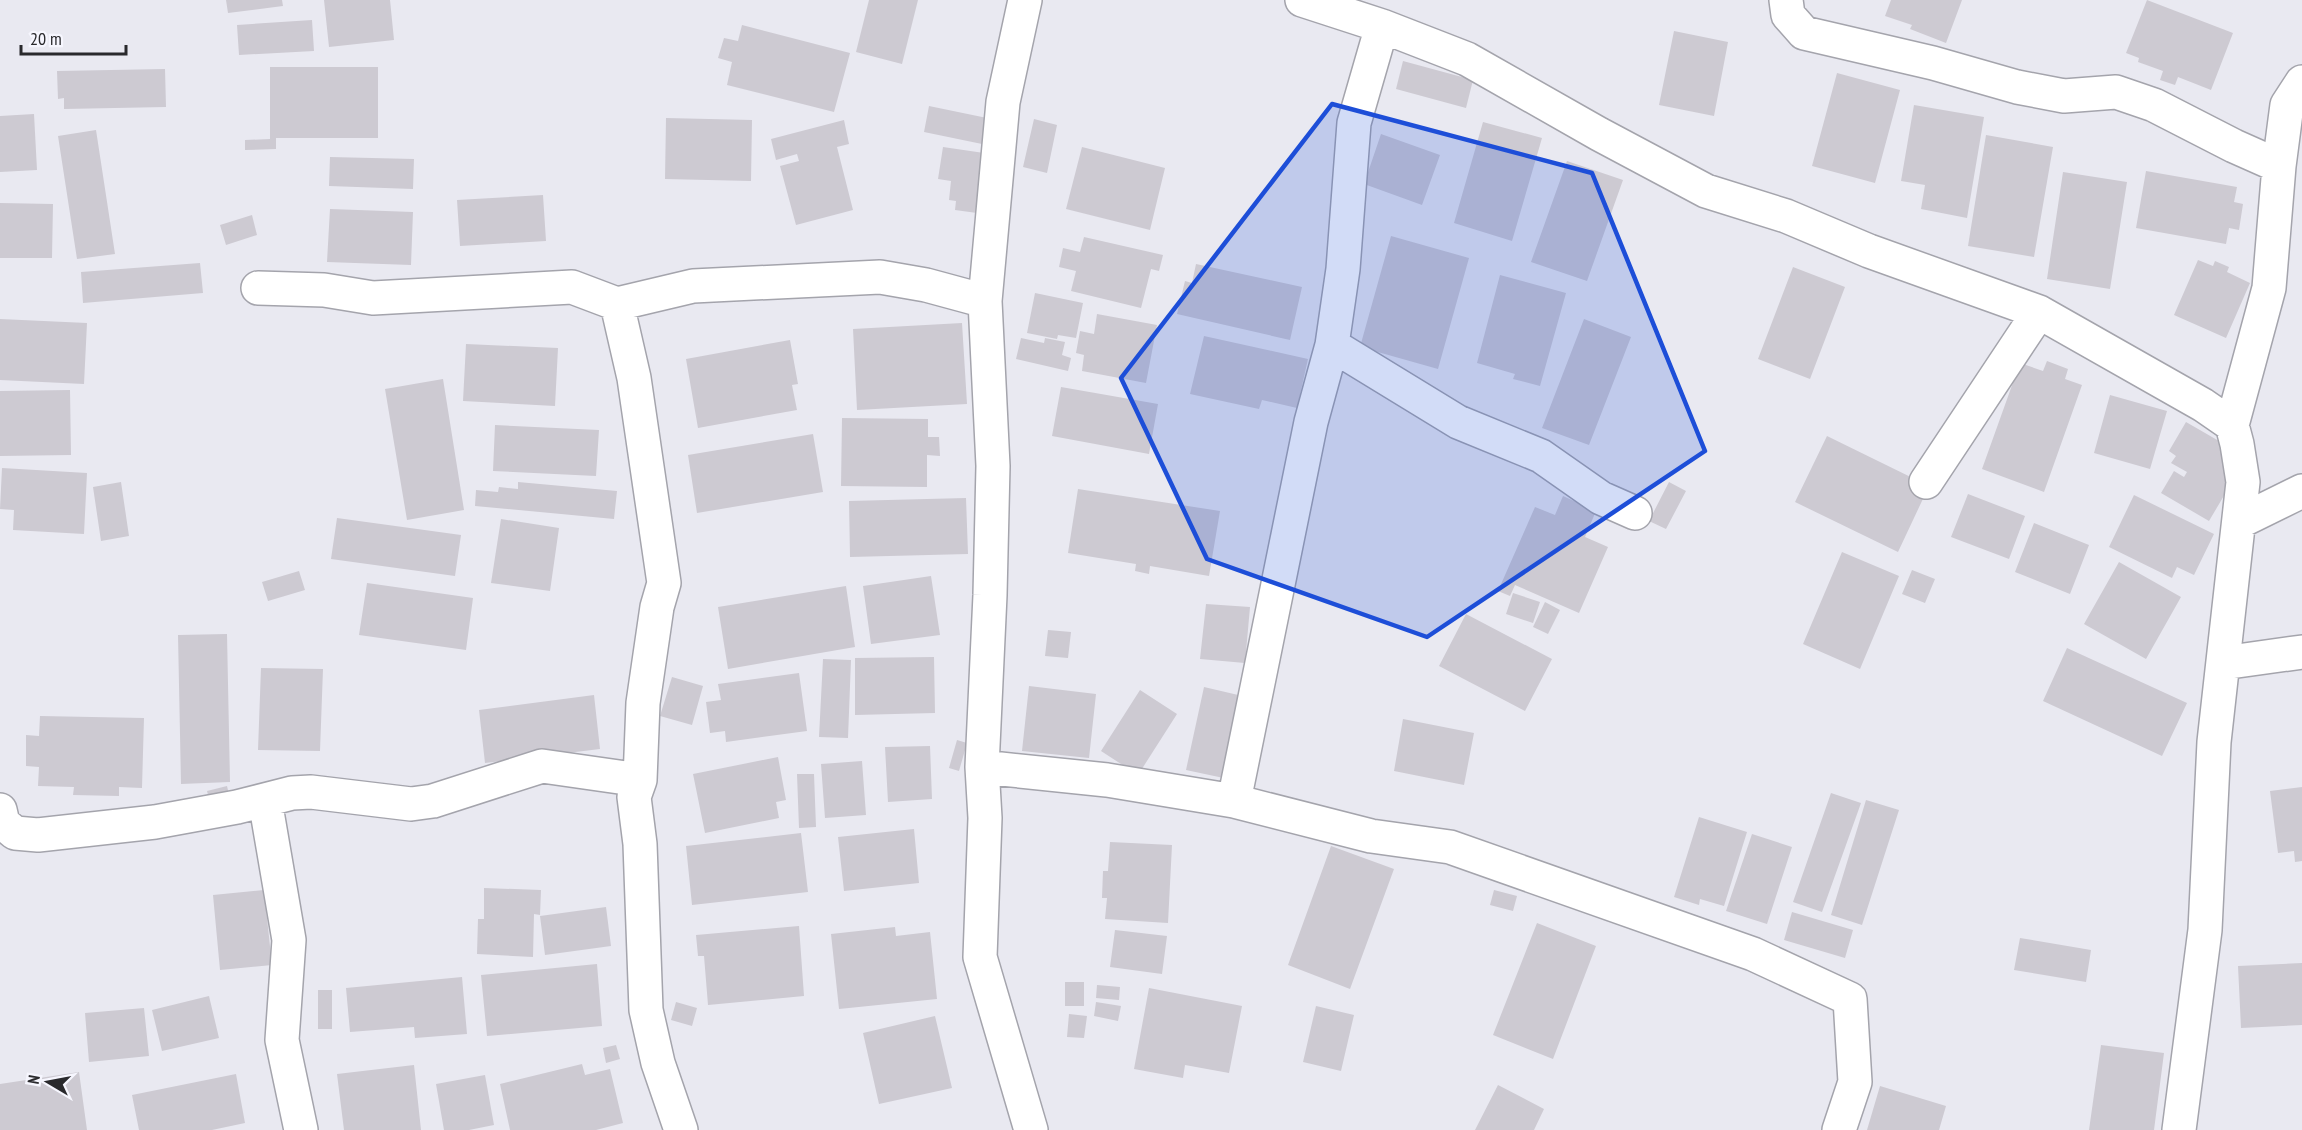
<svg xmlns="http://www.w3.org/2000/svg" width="2302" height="1130" font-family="'PT Sans Narrow',sans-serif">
<rect width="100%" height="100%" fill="#e9e9f1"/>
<path fill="#cdcad2" d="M226 0H282L283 6 228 13Z
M324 0H390L394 40 329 47Z
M869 0H918L902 64 856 52Z
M1891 0H1962L1946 43 1910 29 1912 25 1885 16Z
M2147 0 2233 33 2211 90 2178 77 2175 85 2160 80 2163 71 2138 62 2139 58 2126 53Z
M312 20 314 51 239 55 237 25Z
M742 25 850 53 834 112 727 85 732 62 718 58 724 38 738 41Z
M1674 31 1728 42 1714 116 1659 105Z
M1403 61 1473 80 1466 108 1396 89Z
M270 67H378V138H276V149L245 150V140L270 139Z
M165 69 166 107 64 109V98L58 99 57 71Z
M1837 73 1900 90 1875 183 1812 166Z
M1914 105 1984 117 1967 218 1921 209 1925 185 1901 181Z
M929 106 987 118 982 144 924 132Z
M34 114 37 170 0 172V116Z
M666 118 752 120 751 181 665 179Z
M1034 119 1057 125 1047 173 1023 167Z
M844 120 849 144 837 147 853 210 796 225 780 166 799 161 797 154 776 160 771 139Z
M1483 122 1542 138 1512 241 1454 223Z
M96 130 115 254 77 259 58 136Z
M1381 134 1440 155 1422 205 1364 184Z
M1986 135 2053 147 2034 257 1968 246Z
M943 147 984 153 977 213 955 210 956 201 949 200 951 181 938 179Z
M1082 147 1165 168 1150 230 1066 209Z
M330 157 414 159 413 189 329 186Z
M1567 161 1623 180 1587 281 1531 262Z
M2146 171 2237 187 2234 202 2243 204 2239 230 2229 228 2226 244 2136 228Z
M2063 172 2127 182 2110 289 2047 279Z
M543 195 546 241 460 246 457 200Z
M0 203 53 204 52 258H0Z
M330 209 413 212 411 265 327 262Z
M252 215 257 235 226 245 220 225Z
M1391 236 1469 258 1438 369 1360 347Z
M1084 237 1163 255 1159 271 1151 269 1141 308 1071 291 1076 271 1059 267 1063 248 1080 252Z
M2198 260 2213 266 2215 261 2229 267 2227 272 2250 283 2226 338 2174 315Z
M200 263 203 293 83 303 81 272Z
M1196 264 1302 287 1290 340 1177 314 1185 281 1192 283Z
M1793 267 1845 287 1810 379 1758 359Z
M1500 275 1566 293 1540 386 1513 379 1515 374 1477 363Z
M1035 293 1083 303 1076 338 1058 335 1057 339 1027 333Z
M1097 314 1157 325 1146 383 1082 371 1084 355 1076 353 1080 331 1094 334Z
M0 319 87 323 84 384 0 380Z
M1584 319 1631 337 1589 445 1542 428Z
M962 323 967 404 857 410 853 329Z
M1204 336 1308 359 1297 408 1262 400 1259 409 1190 394Z
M1021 338 1044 343 1045 338 1065 342 1062 355 1071 358 1068 371 1016 359Z
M790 340 798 384 792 385 797 410 698 428 686 359Z
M466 344 558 348 555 406 463 401Z
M2047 361 2068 369 2065 379 2082 385 2044 492 1982 469 2020 363 2043 371Z
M443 379 464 510 407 520 385 389Z
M1061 387 1158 404 1149 454 1052 436Z
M70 390 71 455 0 456V391Z
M2110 395 2167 411 2150 469 2094 453Z
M842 418 928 419V437H939L940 456 927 455V487L841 486Z
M2186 422 2238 452V472L2209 521 2161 493 2174 471 2184 477 2187 472 2171 463 2176 456 2169 451Z
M495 425 599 430 596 476 493 471Z
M813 434 823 492 697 513 688 455Z
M1827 436 1929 486 1898 552 1795 502Z
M2 468 87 473 84 534 13 530 14 510 0 509Z
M121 482 129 536 101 541 93 487Z
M518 482 617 491 614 519 475 506 476 490 498 492 499 487 518 489Z
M1669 482 1686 491 1666 529 1649 521Z
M1078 489 1220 511 1209 576 1150 566 1149 574 1135 571 1136 564 1068 553Z
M1968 494 2025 516 2009 559 1951 537Z
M2134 495 2214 534 2194 575 2177 567 2172 578 2109 547Z
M1563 496 1596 511 1585 537 1608 547 1579 613 1515 585 1510 596 1498 591 1535 507 1555 515Z
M966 498 968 554 850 557 849 501Z
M337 518 461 535 455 576 331 559Z
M501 519 559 528 550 591 491 583Z
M2034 523 2089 545 2070 594 2015 572Z
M1842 552 1899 576 1860 669 1803 644Z
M2119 562 2181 597 2146 659 2084 624Z
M1912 570 1935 579 1925 603 1902 594Z
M299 571 305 590 268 601 262 582Z
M931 576 940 635 871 644 863 586Z
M367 583 473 598 466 650 359 635Z
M846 586 855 647 728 669 718 607Z
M1513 593 1540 602 1533 623 1506 614Z
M1545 602 1560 610 1548 634 1533 627Z
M1206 604 1250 607 1245 663 1200 659Z
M1466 614 1552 659 1525 711 1439 666Z
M1048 630 1071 632 1068 658 1045 656Z
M227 634 230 782 181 784 178 635Z
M2067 648 2187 703 2162 756 2043 701Z
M934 657 935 713 855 715V658Z
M823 659 851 660 848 738 819 737Z
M261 668 323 669 320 751 258 750Z
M799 673 807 731 726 742 725 731 710 733 706 702 721 700 718 684Z
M672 677 703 686 692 725 660 716Z
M1029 686 1096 694 1089 758 1022 751Z
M1204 687 1251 698 1233 780 1186 770Z
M1140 690 1177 714 1138 775 1101 751Z
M594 695 600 749 485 763 479 710Z
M40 716 144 718 142 788 119 787V796L73 795 74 787 38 786 39 767 26 766V735L39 736Z
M1403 719 1474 733 1464 785 1394 771Z
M957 740 967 743 959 771 949 768Z
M930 746 932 799 888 802 885 747Z
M778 757 786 800 776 802 779 818 705 833 693 774Z
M862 761 866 815 825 818 821 764Z
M797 774H814L816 827 799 828Z
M227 786 230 799 210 803 207 791Z
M2302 787V861L2295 862 2294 851 2278 853 2270 791Z
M1831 793 1861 803 1822 912 1793 902Z
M1866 800 1899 810 1862 925 1831 915Z
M1699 817 1747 832 1724 906 1700 899 1699 905 1674 897Z
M914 829 919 883 844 891 838 837Z
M801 833 808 892 692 905 686 846Z
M1752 834 1792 847 1767 924 1726 911Z
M1110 842 1172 845 1168 923 1105 919 1107 898H1102L1103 871H1108Z
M1331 846 1394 869 1350 989 1288 965Z
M484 888 541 890 540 915 534 914 533 957 477 954 478 919H484Z
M264 890 272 965 220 970 213 895Z
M1494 890 1517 896 1513 911 1490 905Z
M606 907 611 946 545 955 540 916Z
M1792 912 1853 930 1845 958 1784 940Z
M1537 923 1596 946 1553 1059 1493 1035Z
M799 926 804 996 708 1005 704 956H698L696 935Z
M895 927 896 936 930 932 937 999 839 1009 831 934Z
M1115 930 1167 936 1162 974 1110 967Z
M2020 938 2091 950 2086 982 2014 970Z
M2302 963V1025L2241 1028 2238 966Z
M597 964 602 1026 487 1036 481 975Z
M462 977 467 1034 415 1038 414 1027 350 1032 346 988Z
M1065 982H1084V1006H1065Z
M1097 985 1120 987 1119 1000 1096 998Z
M1149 988 1242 1006 1229 1073 1185 1065 1183 1078 1134 1069Z
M318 990H332V1029H318Z
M209 996 219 1038 162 1051 152 1010Z
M676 1002 697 1008 692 1026 671 1020Z
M1096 1002 1121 1006 1118 1021 1094 1016Z
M1316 1006 1354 1015 1341 1071 1303 1062Z
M144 1008 149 1056 89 1062 85 1013Z
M1069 1014 1087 1016 1084 1038 1067 1037Z
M935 1016 952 1088 879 1104 863 1033Z
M616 1045 620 1059 606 1063 603 1048Z
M2101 1045 2164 1053 2154 1130H2089Z
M582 1064 585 1075 610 1069 623 1123 596 1130H510L500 1084Z
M414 1065 421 1130H344L337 1074Z
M79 1072 87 1130H0V1084Z
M236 1074 245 1123 212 1130H139L132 1095Z
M485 1075 494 1125 469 1130H444L436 1084Z
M1498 1085 1544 1109 1534 1130H1475Z
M1880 1086 1946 1106 1939 1130H1867Z"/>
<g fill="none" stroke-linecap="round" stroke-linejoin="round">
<defs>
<path id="minor" d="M1025 0 1003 102 985 301 993 466 990 595 982 767 985 818 980 957 1031 1130
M1302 0 1382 26 1467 59 1599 134 1706 191 1786 216 1869 251 2039 312 2203 405 2232 425
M1786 0 1788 15 1804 33 1933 63 2017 87 2064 96 2116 92 2154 105 2234 146 2279 166
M258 288 324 290 373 298 572 287 617 304 634 378 664 583 657 607 643 703 640 780 634 797 640 844 646 1010 658 1063 681 1130
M617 304 693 286 880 277 926 285 985 301
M1332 345 1458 422 1541 456 1601 498 1635 513
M1926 482 2039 312
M2239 522 2302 491
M2223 663 2302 652
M982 767 1107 780 1234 801 1371 836 1450 847 1753 954 1850 999 1855 1082 1839 1130
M265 800 289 940 282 1040 301 1130
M1234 801 1311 422 1332 345 1343 269 1354 123 1382 26
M0 810 3 823 15 833 38 835 155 822 237 807 292 793 311 792 411 804 433 801 542 766 640 780
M2179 1130 2205 930 2214 742 2243 482 2237 444 2232 425 2269 288 2279 166 2287 105 2302 82"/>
</defs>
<use href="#minor" stroke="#a4a4ac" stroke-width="36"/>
<use href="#minor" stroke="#fff" stroke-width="33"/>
</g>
<path fill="#1d4ed8" fill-opacity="0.2" stroke="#1d4ed8" stroke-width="4.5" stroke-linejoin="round" d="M1332 104 1592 173 1705 451 1427 637 1207 559 1121 378Z"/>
<g transform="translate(48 1082) rotate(280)" stroke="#f6f6fe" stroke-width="4.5" paint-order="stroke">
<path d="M0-4.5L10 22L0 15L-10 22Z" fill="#29292c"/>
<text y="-9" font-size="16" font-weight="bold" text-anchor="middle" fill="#29292c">N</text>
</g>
<path d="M21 45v9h105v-9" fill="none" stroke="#29292c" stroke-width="3"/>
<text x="30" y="45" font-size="18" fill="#29292c" stroke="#f6f6fe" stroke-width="4.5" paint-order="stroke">20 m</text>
</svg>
